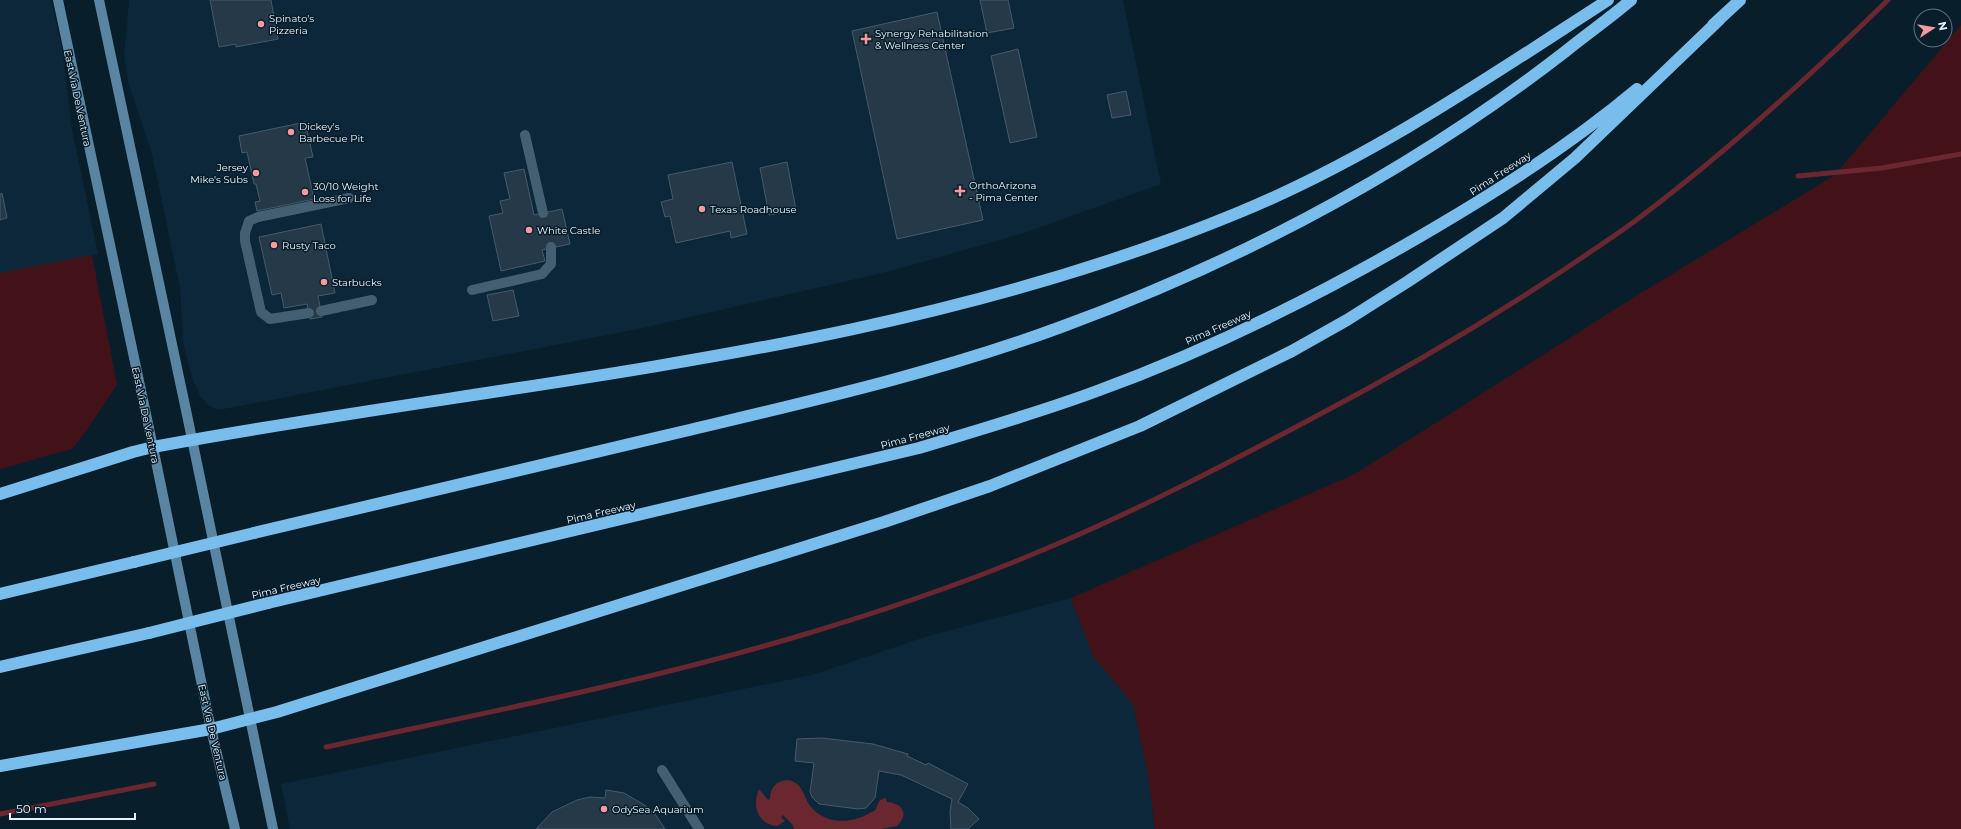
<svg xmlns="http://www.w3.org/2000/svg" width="1961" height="829" font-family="Montserrat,sans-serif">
<rect width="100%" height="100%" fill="#091e2b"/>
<path fill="#0b2739" d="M0 0H51L63 54 72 129 98 254 0 274Z
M129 0H1123L1161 184 1021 234 891 271 638 329 219 410 208 405 200 396 192 377 183 343 180 288 152 154 128 82 124 55Z
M1071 598 1093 656 1133 704 1148 774 1155 829H290L281 784 812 675 925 637Z"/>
<path fill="#431219" d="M1961 25V829H1155L1148 774 1133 704 1093 656 1071 598 1355 474 1628 301 1835 175Z
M92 255 117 385 86 431 72 449 0 469V273Z"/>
<path fill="#6a272f" d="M788 780C804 783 803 797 811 807 825 824 850 824 868 814 871 812 875 811 876 809 877 806 878 803 880 800L886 798 887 802C902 803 910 814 897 826L880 829H794L792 824 783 815 781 817 785 821 777 826C757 824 752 805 759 789L768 800 770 799C770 787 776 781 788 780Z"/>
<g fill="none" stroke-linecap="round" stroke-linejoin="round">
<path stroke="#6a272f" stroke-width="5" d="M1798 176 1882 168 1961 154
M326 747C484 713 644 682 799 636 886 610 974 580 1057 544 1144 507 1228 463 1311 419 1403 371 1491 319 1577 261 1596 248 1616 235 1635 221 1725 154 1808 78 1888 0
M0 814 154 784"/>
</g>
<path fill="#253948" stroke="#455b6b" d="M210 0H271L278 39 236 47V44L219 47Z
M980 0H1008L1014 28 987 33Z
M937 12 983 220 897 239 852 31Z
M1018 49 1037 137 1010 143 991 56Z
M1126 91 1131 115 1112 118 1107 95Z
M305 122 313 157 305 158 314 199 257 211 255 202 260 201 256 184H254L247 152 242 153 239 136Z
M732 162 747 234 731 238 730 231 676 243 670 216 665 217 661 202 673 199 668 175Z
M787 162 796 210 769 215 760 168Z
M524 169 534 215 562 209 570 244 542 250 545 261 501 271 489 216 503 213 500 201 510 199 504 173Z
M2 193 7 218 0 220V194Z
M321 224 335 293 318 296 322 317 310 319 307 304 284 308 281 293 272 295 259 237Z
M513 290 519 316 493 321 487 295Z
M822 738 873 744 908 754 907 756 926 765 928 763 968 784 958 802 968 808 979 819 968 829H951L950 812 952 799 901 775 879 771 875 798 866 808 858 809 819 804 812 797 810 792 814 763 795 761 797 739Z
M606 790 624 793 646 806 655 814 665 829H536L552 812 577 800 590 797 605 798Z"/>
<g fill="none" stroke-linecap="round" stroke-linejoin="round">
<path stroke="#445f71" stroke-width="10" d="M525 135 543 213
M472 290 542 274 551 264V247
M321 311 372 300
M309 313 270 319 261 312 245 241V233L249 221 258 217 349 198"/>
<path stroke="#445f71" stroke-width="10" d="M662 770 699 829"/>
<path stroke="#5a85a2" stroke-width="10" d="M58 0 153 447 211 729 235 829
M99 0 187 415 273 829"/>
<path stroke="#79bdec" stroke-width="12" d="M1713 25 1740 0
M0 494 133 452 153 447C518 379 894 356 1240 212 1371 158 1489 77 1608 0
M254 533C397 500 541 465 685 431 811 401 939 372 1061 327 1241 261 1414 169 1566 51 1587 34 1610 18 1631 0
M0 594 134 562
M268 603 919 448C978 430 1038 413 1097 391 1215 348 1328 291 1436 227 1506 186 1575 141 1637 89
M0 667 149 633
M0 766 211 729 277 712 884 522 990 486 1140 426 1292 351 1347 320 1407 282 1503 218 1575 158 1719 20"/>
<path stroke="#79bdec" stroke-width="12" d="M134 562 254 533
M149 633 268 603"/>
</g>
<g fill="#f49aa0" stroke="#091e2b" stroke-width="1.5">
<circle cx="261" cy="24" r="4"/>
<path d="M864 33h4v4h4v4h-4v4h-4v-4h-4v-4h4z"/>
<circle cx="291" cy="132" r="4"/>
<circle cx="256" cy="173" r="4"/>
<path d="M958 185h4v4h4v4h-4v4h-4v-4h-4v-4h4z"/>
<circle cx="305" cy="192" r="4"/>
<circle cx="702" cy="209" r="4"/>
<circle cx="529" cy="230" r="4"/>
<circle cx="274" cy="245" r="4"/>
<circle cx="324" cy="282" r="4"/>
<circle cx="604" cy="809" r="4"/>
</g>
<g text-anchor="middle" stroke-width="3" stroke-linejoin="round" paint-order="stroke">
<g font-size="10" fill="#e6f3fc" stroke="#091e2b" text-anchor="start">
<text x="269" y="22">Spinato's<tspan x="269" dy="12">Pizzeria</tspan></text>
<text x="875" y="37">Synergy Rehabilitation<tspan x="875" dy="12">&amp; Wellness Center</tspan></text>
<text x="299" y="130">Dickey's<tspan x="299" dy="12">Barbecue Pit</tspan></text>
<text x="248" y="171" text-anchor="end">Jersey<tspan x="248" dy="12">Mike's Subs</tspan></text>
<text x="969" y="189">OrthoArizona<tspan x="969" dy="12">- Pima Center</tspan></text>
<text x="313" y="190">30/10 Weight<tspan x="313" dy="12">Loss for Life</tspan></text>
<text x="710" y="213">Texas Roadhouse</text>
<text x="537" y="234">White Castle</text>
<text x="282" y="249">Rusty Taco</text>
<text x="332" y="286">Starbucks</text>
<text x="612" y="813">OdySea Aquarium</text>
</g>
<g font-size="10" fill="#e6f3fc" stroke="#091e2b">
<text transform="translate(78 98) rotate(78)" y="4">East Via De Ventura</text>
<text transform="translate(1500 173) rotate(-33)" y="4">Pima Freeway</text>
<text transform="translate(1218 327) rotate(-24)" y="4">Pima Freeway</text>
<text transform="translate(146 415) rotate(78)" y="4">East Via De Ventura</text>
<text transform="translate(915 436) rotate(-15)" y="4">Pima Freeway</text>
<text transform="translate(601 512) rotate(-13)" y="4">Pima Freeway</text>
<text transform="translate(286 587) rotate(-13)" y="4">Pima Freeway</text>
<text transform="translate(213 732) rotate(77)" y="4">East Via De Ventura</text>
</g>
</g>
<g transform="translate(1933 28) rotate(78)"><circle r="19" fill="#091e2b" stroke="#61737f"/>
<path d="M0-3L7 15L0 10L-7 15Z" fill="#f49aa0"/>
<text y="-6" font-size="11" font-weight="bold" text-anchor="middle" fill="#e6f3fc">N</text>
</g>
<path d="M10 813v6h125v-6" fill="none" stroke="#e6f3fc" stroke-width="2"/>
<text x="16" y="813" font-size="12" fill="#e6f3fc" stroke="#091e2b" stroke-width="3" paint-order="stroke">50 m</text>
</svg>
